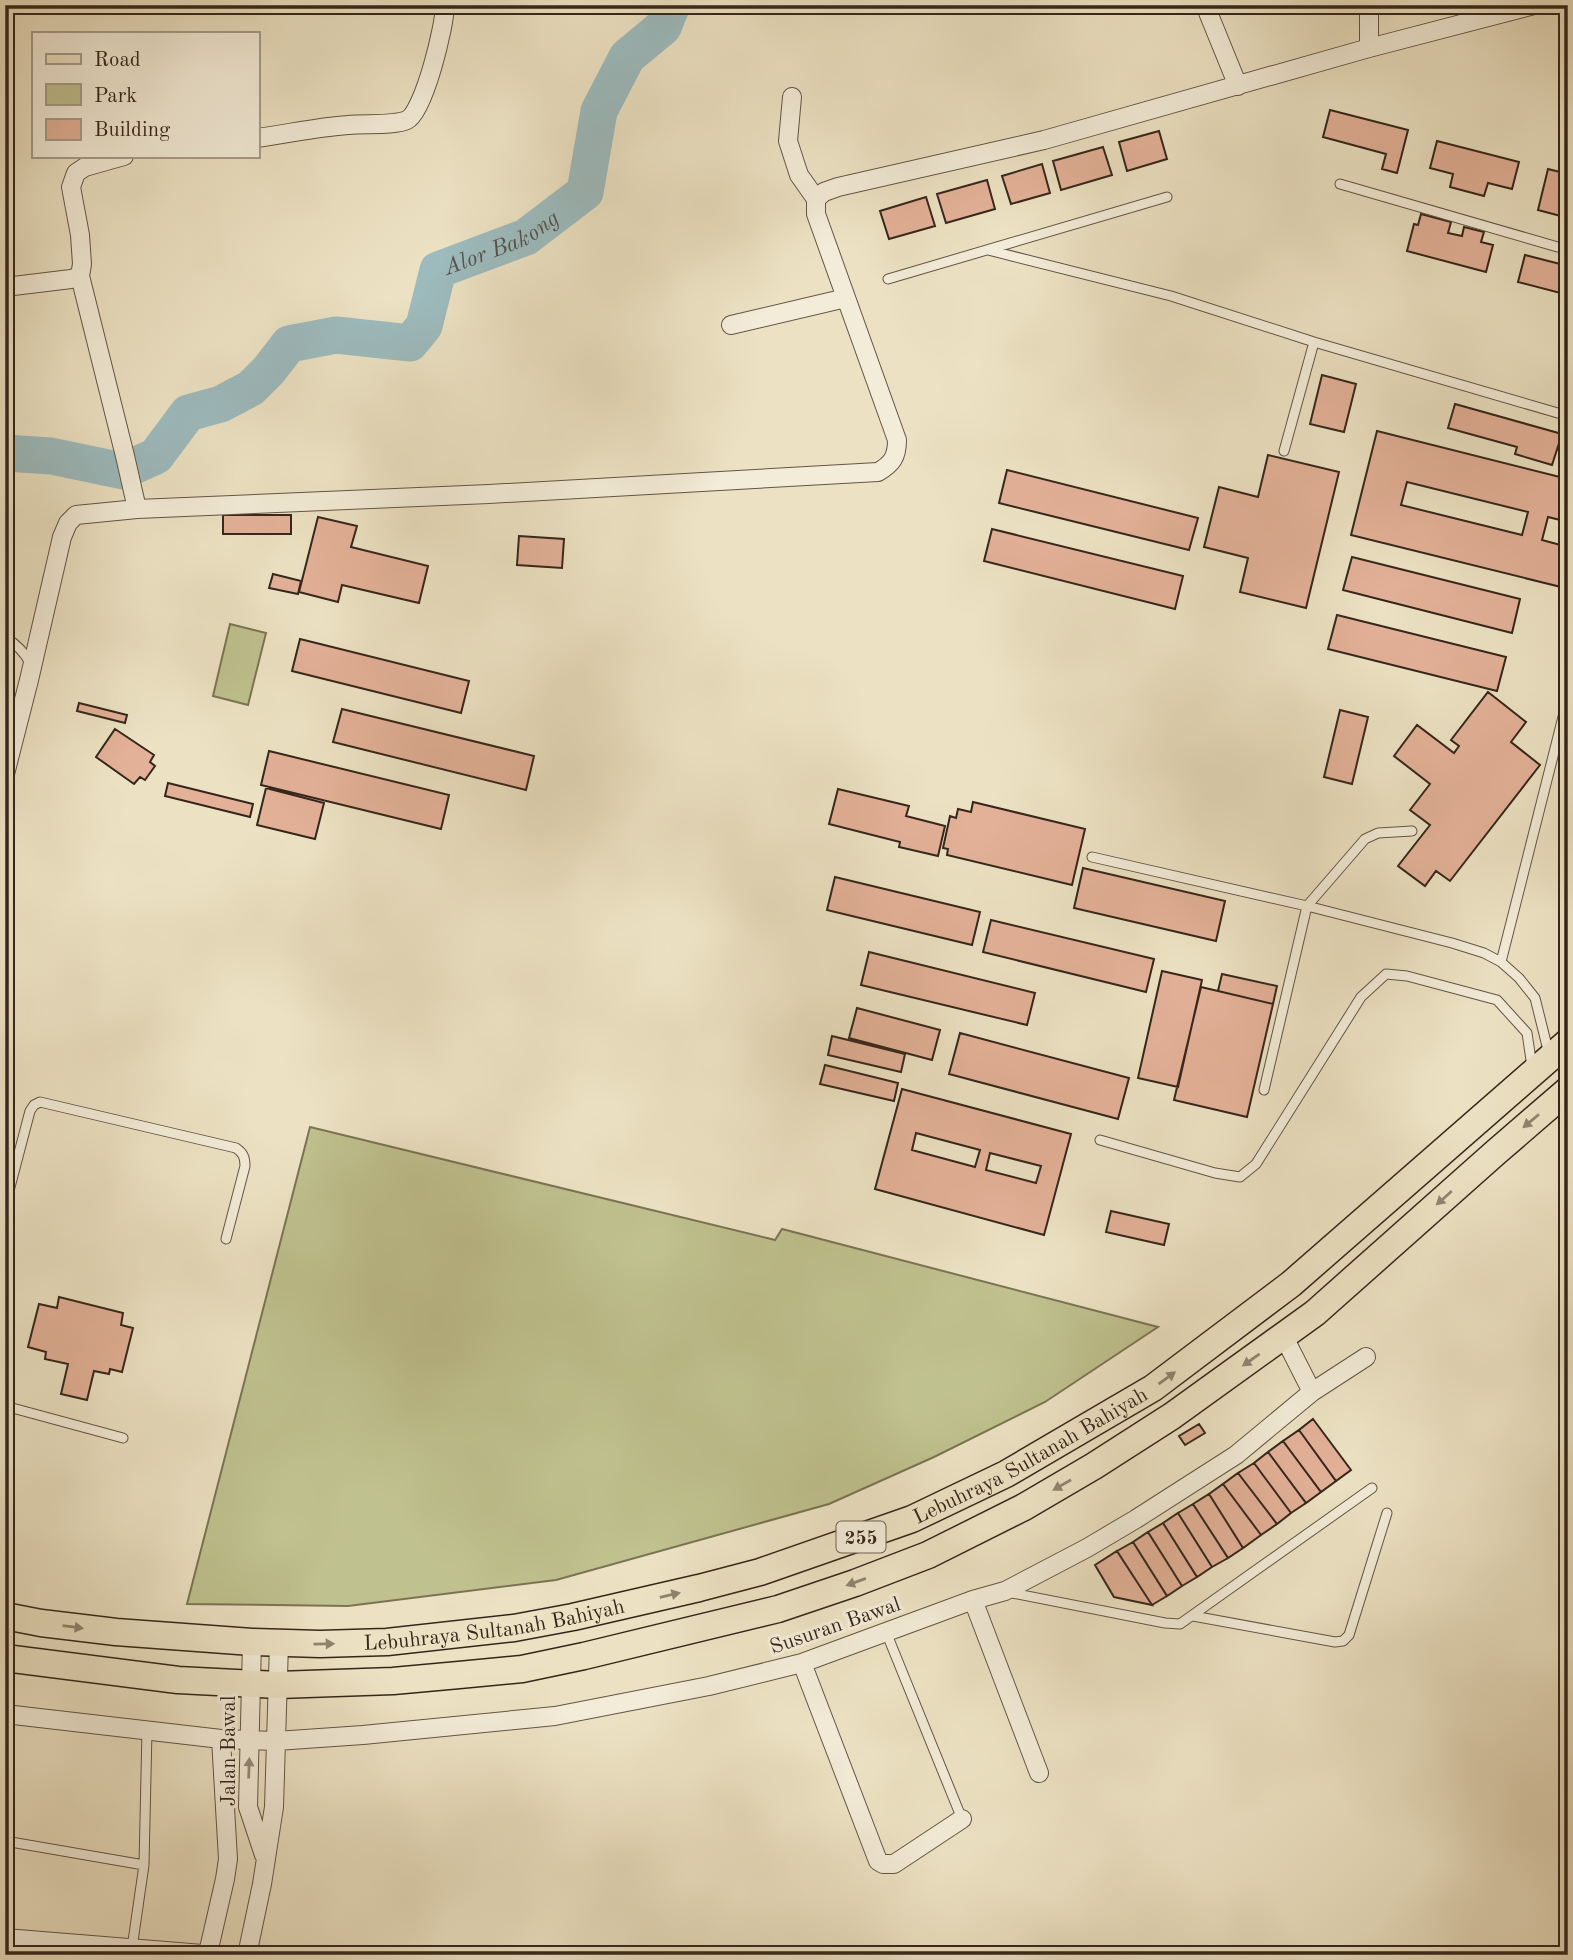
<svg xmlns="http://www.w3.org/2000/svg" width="1573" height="1960" font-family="'Old Standard TT',serif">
<rect width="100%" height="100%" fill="#ece2c3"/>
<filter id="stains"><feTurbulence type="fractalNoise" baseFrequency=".00286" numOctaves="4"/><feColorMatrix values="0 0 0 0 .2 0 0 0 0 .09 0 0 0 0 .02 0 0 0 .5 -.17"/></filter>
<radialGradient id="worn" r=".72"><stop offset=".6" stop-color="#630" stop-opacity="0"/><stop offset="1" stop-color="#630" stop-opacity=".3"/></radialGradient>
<path fill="#bfc18e" stroke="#7a7454" stroke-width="2" d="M230 624 266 633 248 705 213 696Z
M310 1127 775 1240 782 1229 1158 1327 1045 1402 934 1457 829 1504 556 1580 348 1606 187 1604Z"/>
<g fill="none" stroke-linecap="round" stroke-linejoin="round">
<path stroke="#9dbbbe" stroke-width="37" id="s1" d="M5 453 51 456 123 471 156 456 188 413 221 404 251 388 269 370 289 344 336 335 410 343 424 326 438 270 526 237 585 192 599 111 627 57 663 27 672 5"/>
</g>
<path fill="#e3b198" stroke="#35261b" stroke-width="2" fill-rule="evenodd" d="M1330 110 1408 130 1397 173 1382 169 1386 154 1323 137Z
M1159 131 1167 159 1127 171 1119 142Z
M1437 141 1519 162 1512 189 1488 183 1484 196 1450 187 1453 174 1430 168Z
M1103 147 1112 175 1061 190 1053 161Z
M1042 164 1050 193 1011 204 1002 176Z
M1548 169 1568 174V218L1538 210Z
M987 180 995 209 946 223 937 194Z
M926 197 935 226 889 239 880 211Z
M1421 214 1451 222 1448 233 1462 236 1464 227 1484 232 1481 242 1493 245 1486 272 1407 251 1414 224 1418 225Z
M1525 255 1568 266V295L1518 282Z
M1322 375 1356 384 1344 432 1310 424Z
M1455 404 1562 434 1552 465 1515 454 1517 447 1448 428Z
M1377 431 1568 479V522L1548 517 1542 540 1568 547V579L1565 588 1351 535ZM1407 482 1528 512 1522 535 1401 505Z
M1268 455 1339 472 1306 608 1240 592 1248 558 1204 547 1219 487 1258 497Z
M1007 470 1198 518 1189 550 999 503Z
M223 515H291V534H223Z
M318 517 357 526 351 547 428 566 419 603 342 585 338 602 299 592Z
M992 529 1183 576 1175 609 984 561Z
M519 536 564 539 562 568 517 565Z
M1352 557 1520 599 1512 633 1343 590Z
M273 574 301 581 298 594 269 588Z
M1337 615 1506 657 1497 691 1328 649Z
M300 639 469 681 461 713 292 671Z
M1488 692 1526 722 1511 742 1540 765 1450 881 1436 871 1425 886 1398 866 1430 825 1410 810 1430 784 1394 756 1417 725 1454 753 1459 746 1451 740Z
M79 703 127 715 125 723 77 711Z
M342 709 534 756 526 790 333 742Z
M1340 710 1368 717 1352 784 1324 777Z
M115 729 154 755 150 762 155 766 145 780 140 777 134 784 96 757Z
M269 751 449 795 441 829 261 785Z
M168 783 253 804 250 817 165 796Z
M266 788 324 803 315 839 257 825Z
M838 789 909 806 906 816 945 826 938 856 899 847 900 842 829 824Z
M973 802 1085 829 1072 885 947 855 948 849 943 848 950 816 956 818 958 809 971 812Z
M1083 868 1225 901 1216 941 1074 908Z
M835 877 980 912 972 945 827 910Z
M991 920 1154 959 1146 992 983 952Z
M869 952 1035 993 1027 1025 861 985Z
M1162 971 1202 980 1178 1087 1138 1078Z
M1222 974 1277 986 1273 1004 1218 991Z
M1201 987 1273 1004 1247 1117 1174 1100Z
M857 1008 940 1030 932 1060 849 1038Z
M960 1033 1129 1078 1118 1119 949 1074Z
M832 1036 905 1054 901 1072 828 1055Z
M825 1065 898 1083 894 1101 820 1084Z
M902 1089 1071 1134 1044 1235 875 1189ZM916 1133 980 1150 975 1167 912 1150ZM990 1153 1041 1166 1036 1183 986 1170Z
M1111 1211 1169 1224 1164 1245 1106 1232Z
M59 1297 123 1313 121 1325 133 1328 122 1372 110 1369 109 1374 94 1371 87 1400 61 1394 68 1364 45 1359 46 1352 28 1347 39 1304 57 1308Z
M1313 1419 1351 1470 1336 1481 1299 1430Z
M1199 1424 1205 1433 1185 1445 1179 1436Z
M1299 1430 1336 1481 1321 1492 1283 1441Z
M1283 1441 1321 1492 1306 1503 1268 1452Z
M1268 1452 1306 1503 1291 1513 1254 1463Z
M1254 1463 1291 1513 1277 1524 1238 1473Z
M1238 1473 1277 1524 1261 1535 1223 1484Z
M1223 1484 1261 1535 1243 1548 1209 1494Z
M1209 1494 1243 1548 1228 1558 1193 1504Z
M1193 1504 1228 1558 1212 1567 1178 1513Z
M1178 1513 1212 1567 1197 1577 1163 1523Z
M1163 1523 1197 1577 1182 1586 1148 1532Z
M1148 1532 1182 1586 1167 1596 1133 1542Z
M1133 1542 1167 1596 1152 1605 1117 1551Z
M1117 1551 1152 1605 1114 1597 1095 1565Z"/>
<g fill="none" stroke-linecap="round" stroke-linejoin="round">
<defs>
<path id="lane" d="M1340 184 1568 250
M988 250 1171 296 1314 342 1568 416
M888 279 1167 197
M1284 451 1314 342
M5 637C16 644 24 651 30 663
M1092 857 1307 906 1452 943 1484 953 1501 962 1519 978 1535 998 1549 1054
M1501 962 1568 697
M1264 1090 1307 906 1365 839 1378 833 1412 831
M1100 1140 1215 1173 1240 1177 1256 1164 1361 997 1386 974 1407 976 1497 1000 1527 1033 1532 1067
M5 1206 30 1111 34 1105 40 1102 236 1148C243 1153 245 1157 245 1166L226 1239
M5 1406 123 1438
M1007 1592 1165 1623 1180 1624 1372 1488
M1193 1616 1335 1642 1343 1641 1349 1635 1387 1513
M886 1632 962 1819
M5 1841 144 1865
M132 1948 144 1865 147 1730"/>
<path id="street" d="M1205 5 1238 86
M1369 5V48
M792 97 788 141 799 175 816 199
M257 138C287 134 318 127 348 125 363 123 394 126 407 120 424 112 445 25 445 5
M80 276 125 456 137 509
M5 287 71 279 80 276 82 264 80 235 71 187 76 173 85 167 124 156
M731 325 846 298
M5 774 29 680 62 537 68 523 76 515 137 509 489 494 878 472C892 464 897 457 897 440L816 214V199L824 192 838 187 1044 140 1369 48 1534 5
M1284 1337 1312 1392
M973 1600 1039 1773
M252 1642 248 1807 264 1855
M802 1663 878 1861 883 1864H894L962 1819
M5 1714 221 1739 276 1741 363 1735 555 1716 709 1686 802 1663 973 1600 1005 1591 1087 1548 1136 1519 1236 1455 1312 1392 1366 1357
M5 1938 215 1955
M208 1953 225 1879 228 1859 221 1739
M247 1955 262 1884 274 1807 279 1644"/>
<g id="primary">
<path id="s2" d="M5 1616 41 1623 116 1632 252 1642 320 1644 387 1642 514 1628 573 1617 699 1588 760 1572 912 1519 1006 1474 1153 1388 1291 1284 1568 1042"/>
<path d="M5 1658 178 1680 278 1685 393 1681 459 1675 522 1669 584 1656 778 1609 855 1583 928 1555 1024 1507 1094 1466 1172 1416 1315 1313 1495 1153 1568 1090"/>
</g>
</defs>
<use href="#lane" stroke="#635545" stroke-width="11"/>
<use href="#street" stroke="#635545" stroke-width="20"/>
<use href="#primary" stroke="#35261b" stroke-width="29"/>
<use href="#lane" stroke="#f3ecd8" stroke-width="9"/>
<use href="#street" stroke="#f3ecd8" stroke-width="18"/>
<use href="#primary" stroke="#ece2c3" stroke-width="26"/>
</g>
<defs><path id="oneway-solid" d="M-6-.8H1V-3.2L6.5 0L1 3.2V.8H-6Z" transform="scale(1.75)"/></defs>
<g fill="#90846f">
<use href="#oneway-solid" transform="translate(1531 1121) rotate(140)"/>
<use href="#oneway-solid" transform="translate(1444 1198) rotate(138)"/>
<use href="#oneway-solid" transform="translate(1251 1360) rotate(145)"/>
<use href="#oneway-solid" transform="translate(1167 1378) rotate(-36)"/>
<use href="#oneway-solid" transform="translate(1062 1485) rotate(150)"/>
<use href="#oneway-solid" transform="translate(856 1582) rotate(160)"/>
<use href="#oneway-solid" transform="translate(670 1595) rotate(-13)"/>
<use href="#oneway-solid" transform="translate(73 1627) rotate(7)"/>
<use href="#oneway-solid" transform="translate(324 1644) rotate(-1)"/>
</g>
<use fill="#94897a" href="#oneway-solid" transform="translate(249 1768) rotate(-88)"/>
<g text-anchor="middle" stroke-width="6" stroke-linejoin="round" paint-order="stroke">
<rect fill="#f3ecd8" stroke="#6e6154" stroke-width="2" x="836.5" y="1521.5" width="49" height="31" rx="5"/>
<g font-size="19" font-weight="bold" fill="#35261b">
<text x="861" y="1544">255</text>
</g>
<g font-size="21" fill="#35261b" stroke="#f3ecd8">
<text dy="7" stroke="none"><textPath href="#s2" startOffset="1059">Lebuhraya Sultanah Bahiyah</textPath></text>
<text dy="7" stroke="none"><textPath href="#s2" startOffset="492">Lebuhraya Sultanah Bahiyah</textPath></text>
<text transform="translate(835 1625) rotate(-19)" y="7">Susuran Bawal</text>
<text transform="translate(228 1751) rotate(-90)" y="7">Jalan Bawal</text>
</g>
<g font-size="23" font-style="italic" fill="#54534c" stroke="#f3ecd8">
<text dy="8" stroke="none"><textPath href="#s1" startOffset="607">Alor Bakong</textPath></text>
</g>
</g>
<rect width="1573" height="1960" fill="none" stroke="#ece2c3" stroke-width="28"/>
<rect x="7" y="7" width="1559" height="1946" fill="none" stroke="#35261b" stroke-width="3.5"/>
<rect x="14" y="14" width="1545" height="1932" fill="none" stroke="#35261b" stroke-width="2"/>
<rect x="32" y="32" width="228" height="126" fill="#f3ecd8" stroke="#a79d8c" stroke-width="2"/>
<rect x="46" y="54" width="35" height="10" fill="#ece2c3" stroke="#a79d8c" stroke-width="2"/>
<text x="94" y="66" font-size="21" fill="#35261b">Road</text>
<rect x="46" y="84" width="35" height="21" fill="#bfc18e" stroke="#a79d8c" stroke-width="2"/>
<text x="94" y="102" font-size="21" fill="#35261b">Park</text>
<rect x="46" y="119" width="35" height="21" fill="#e3b198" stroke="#a79d8c" stroke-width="2"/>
<text x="94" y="136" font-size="21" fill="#35261b">Building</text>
<rect width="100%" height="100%" filter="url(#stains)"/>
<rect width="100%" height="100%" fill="url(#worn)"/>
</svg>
